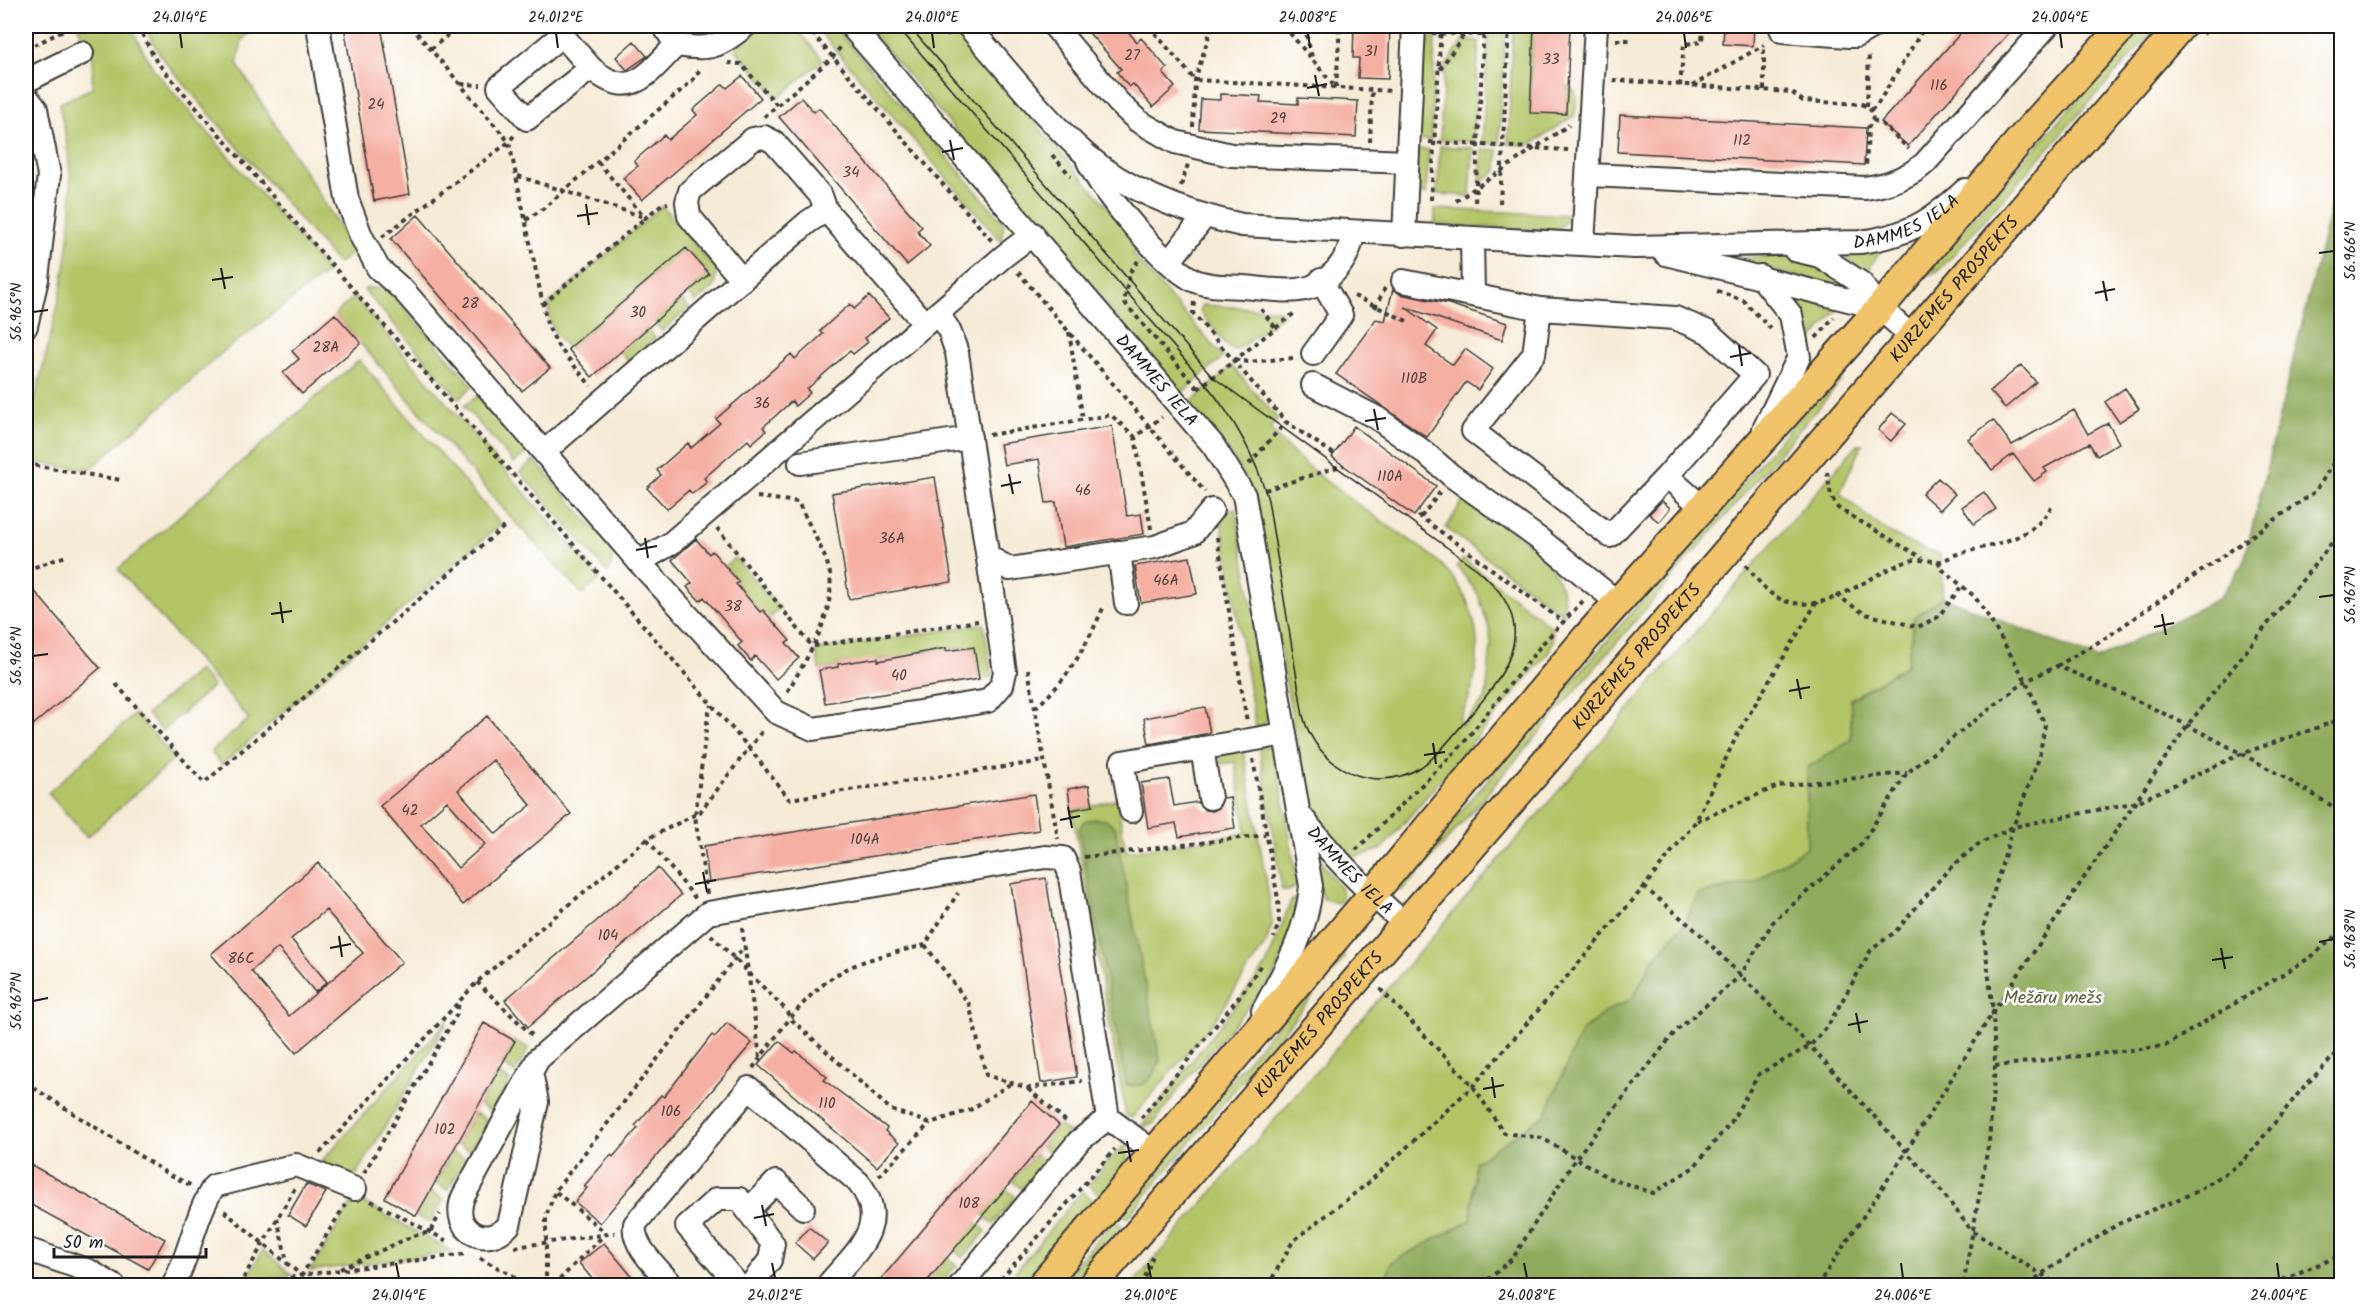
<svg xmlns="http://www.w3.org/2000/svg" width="2367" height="1311" font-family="Kalam,sans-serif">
<rect width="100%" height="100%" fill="#fff"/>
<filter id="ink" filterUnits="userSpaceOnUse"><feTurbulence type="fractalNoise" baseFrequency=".0167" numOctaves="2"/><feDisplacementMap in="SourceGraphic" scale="12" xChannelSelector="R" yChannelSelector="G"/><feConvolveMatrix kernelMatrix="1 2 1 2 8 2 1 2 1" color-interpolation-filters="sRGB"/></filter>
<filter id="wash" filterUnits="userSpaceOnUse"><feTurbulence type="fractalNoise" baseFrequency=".008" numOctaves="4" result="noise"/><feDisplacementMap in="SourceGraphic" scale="24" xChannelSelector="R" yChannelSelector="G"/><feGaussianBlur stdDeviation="1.35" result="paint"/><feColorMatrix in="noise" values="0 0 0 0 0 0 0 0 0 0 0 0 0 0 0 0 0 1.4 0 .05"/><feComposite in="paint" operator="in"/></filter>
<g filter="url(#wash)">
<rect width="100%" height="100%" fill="#f6ebd7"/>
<path fill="#b4c568" stroke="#687042" stroke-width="1.5" d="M82 26H130L154 70 328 272 224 351 89 470 26 461V395L35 399C61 291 87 216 59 104L92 88 93 58 78 27Z
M144 26H214L217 30 257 26 242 40 237 64 355 251 338 264 162 58Z
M763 26H794L823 60 778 98 735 49Z
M815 26H834L1004 223 1001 241Z
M866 26H951L1140 244 1132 254 1223 357 1182 393Z
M1489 26H1505L1499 144 1482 143Z
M1513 26H1534L1530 112 1566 114 1567 86C1580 91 1577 105 1574 116L1530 145 1508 144Z
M2143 26H2158L1952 256 1939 270 1920 278Z
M1422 38H1435L1431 140H1418Z
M1464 39 1479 41 1473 142 1440 140 1444 69Z
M1440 146 1473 148 1470 196 1437 194Z
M1417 149 1429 150 1426 194 1415 193Z
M1482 149 1498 150 1497 171 1480 182Z
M662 206 716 269 715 286 696 302 688 293 709 274 686 248 568 349C557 337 544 321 550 303Z
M1435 209 1572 215 1557 230 1435 225Z
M1882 248 1866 274 1847 258 1850 251Z
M1783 255 1818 265 1850 288 1846 289 1747 264 1742 258Z
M367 288 388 289 473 386 459 398 364 290Z
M354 297 600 579 582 594 515 522 335 314Z
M1795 297 1839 308 1807 346 1791 299Z
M681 299 689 308 662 331 654 322Z
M1202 305 1280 310 1283 315 1237 350 1229 348 1200 312Z
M647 329 655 338 628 361 620 352Z
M359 360 501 524 222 765 211 752 249 719 118 569Z
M1844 365 1842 380 1418 874 1402 890H1393Z
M1232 366 1278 419 1270 429C1304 469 1348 497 1390 527 1411 541 1435 555 1451 575 1486 619 1483 673 1459 721L1462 725 1486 698 1491 645 1490 631 1478 594 1457 566 1463 559 1552 627 1553 641 1549 652 1382 849 1357 857 1343 852 1308 811 1256 505C1242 463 1217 436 1189 404Z
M479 395 528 452 514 463 464 406Z
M1862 444 1840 493C1872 522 1897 543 1940 554L1943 597 1914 617 1907 665 1851 699V740L1807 768V847L1753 882 1699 894 1683 925 1651 963 1633 998 1604 1013 1581 1033 1545 1115 1475 1162 1471 1220 1392 1262 1383 1285 1131 1286 1857 445Z
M534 460 609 545 613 558 608 573 520 472Z
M1463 500C1504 528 1570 557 1564 615L1446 528Z
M1235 508 1270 707C1269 718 1268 725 1256 728L1221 520 1223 514Z
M735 558 780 609 769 618 760 612 736 584 738 582 725 566Z
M984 624 992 677 979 679 974 647 915 652V656L838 664V667L819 670 816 650Z
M198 670 213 686 162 731 147 714Z
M135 714 175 758 87 837 48 793Z
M1259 746 1269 747 1276 757 1298 885 1288 891 1282 890Z
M1243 748 1269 897 1272 925 1266 943 1215 1020 1132 1118 1126 1116 1072 811 1117 799 1126 852 1246 833 1235 762 1219 764 1221 755Z
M1312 849 1343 892 1342 901 1337 903 1324 899 1319 889Z
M1297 898 1291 936 1272 979 1181 1086 1154 1123 1140 1128 1266 966 1291 901Z
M1344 945V959L1127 1218 1120 1212Z
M449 1019 354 1179 320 1163Z
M515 1041 529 1048 515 1073 502 1065Z
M497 1074 510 1081 493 1112 479 1105Z
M475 1113 488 1120 470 1151 457 1144Z
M1059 1125 1069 1133 1051 1155 1041 1146Z
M1126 1145 1129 1158 1102 1197 1089 1185 1108 1161Z
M453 1152 466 1159 448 1190 435 1183Z
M1035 1154 1045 1162 1022 1189 1012 1181Z
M1005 1188 1016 1197 993 1224 983 1215Z
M430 1191 444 1199 430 1223 416 1216Z
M1082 1191 1096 1203 1051 1254 1024 1279 1015 1272Z
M355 1198 453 1252 310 1271Z
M1115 1219 1122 1225 1074 1285 1058 1286Z
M976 1222 986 1231 963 1258 953 1249Z
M263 1250 292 1275 244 1283Z
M947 1257 957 1265 940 1285H927L924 1284Z"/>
<path fill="#8faa5c" stroke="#56633c" stroke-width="1.5" d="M2341 178V1285H1383L1392 1262 1471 1220 1475 1162 1545 1115 1581 1032 1604 1013 1633 998 1651 963 1683 925 1699 894 1753 882 1807 847V768L1851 740V699L1907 665 1914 617 1943 597 2097 659 2218 599 2243 565 2336 184Z
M1094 819 1106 820 1115 827 1160 1060C1154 1077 1145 1090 1126 1084L1079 830 1084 821Z"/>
<g id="blocks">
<path fill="#f5afa3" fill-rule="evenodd" d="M344 26H381L410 194 374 201Z
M1083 26H1123L1137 42 1141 38 1167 68 1163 73 1175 87 1153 107 1133 84 1129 87 1117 72 1121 69Z
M1354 26H1390L1388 79 1358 78 1359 58H1353Z
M1534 26H1570L1566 114 1530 113Z
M1724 26H1754L1753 46 1723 44Z
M1967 26H2015L1908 146 1881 122Z
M634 41 647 56 627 70 616 57Z
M742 76 761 98 642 200 623 178 638 166 634 161 664 135 668 140 697 115 693 110 723 84 727 88Z
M1220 94 1261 96 1260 102 1298 104V98L1358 101 1356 137 1199 129 1201 99 1220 100Z
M801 98 814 112 819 108 922 227 917 231 930 246 907 265 779 117Z
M1620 115 1866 128 1864 165 1618 152Z
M418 215 550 368 522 391 391 239Z
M686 248 709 274 592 377 568 349Z
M1393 289 1400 294 1449 304 1507 323 1502 340 1405 307 1437 330 1426 346 1453 365 1465 349 1493 369 1478 390 1466 382 1427 437 1336 374 1376 319 1385 321Z
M869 296 889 318 865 338 868 342 853 354 850 351 807 389 810 393 795 406 792 401 763 427 766 431 751 444 748 440 704 478 707 482 692 494 689 490 667 509 647 488 661 475 657 470 688 443 691 448 720 423 716 419 791 354 795 359 823 334 820 331 850 304 854 309Z
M335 314 361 343 302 394 283 373 299 359 292 351Z
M2021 365 2036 382 2005 408 1990 391Z
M2125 388 2139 409 2119 422 2105 402Z
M2074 410 2088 434 2108 423 2119 443 2097 456 2089 443 2044 468 2047 472 2034 481 2013 454 1992 470 1968 439 1993 420 2012 445Z
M1892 413 1906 424 1891 441 1878 430Z
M1112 426 1127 516 1141 514 1144 534 1063 547 1056 502 1046 503 1039 459 1004 465 1000 444Z
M1354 426 1436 486 1414 516 1332 457Z
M935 477 952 582 849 599 832 493Z
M1938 478 1955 494 1940 510 1922 494Z
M1984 492 1996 509 1974 524 1962 507Z
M1662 501 1670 508 1659 522 1649 514Z
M696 539 709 554 712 551 739 582 736 584 760 612 763 610 790 641 786 643 799 658 776 679 755 656 751 661 738 646 742 642 704 597 700 601 687 587 692 583 672 560Z
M1190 557 1197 594 1141 603 1135 566Z
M26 581 100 668 26 731Z
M974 647 979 679 825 703 819 670 838 667V664L878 658V661L946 648V651Z
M1205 707 1210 733 1149 744 1144 718Z
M487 716 571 814 463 905 380 806ZM493 760 531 805 496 834 458 790ZM447 801 485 844 458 868 421 824Z
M1169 779 1174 806 1197 802 1205 810 1213 811 1219 808 1223 798 1230 797 1235 828 1179 837 1176 823 1148 828 1141 783Z
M1089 785 1093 806 1071 810 1068 789Z
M1034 794 1039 830 709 882 704 846Z
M318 863 402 962 296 1053 211 954ZM326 910 363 953 289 1016 251 971 278 948 315 992 327 982 291 939Z
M658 868 681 895 528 1027 505 1000Z
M1046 878 1077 1077 1041 1083 1011 884Z
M484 1023 515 1041 416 1216 385 1198Z
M727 1023 752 1043 600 1223 575 1202 587 1188 584 1186 611 1155 613 1157 638 1128 635 1126 661 1095 664 1097 712 1035 715 1037Z
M779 1041 794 1053 796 1051 827 1077 824 1080 887 1128 885 1131 899 1143 877 1167 758 1065Z
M1032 1101 1059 1125 1006 1188 923 1286H875Z
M26 1162 165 1239 148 1269 26 1202Z
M306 1184 326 1192 306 1226 288 1215Z
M809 1227 828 1243 813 1259 795 1243Z
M604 1243 640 1286H598L579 1263Z"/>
</g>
</g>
<g filter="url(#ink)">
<use href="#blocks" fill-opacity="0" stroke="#3d3b38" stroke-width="1.5"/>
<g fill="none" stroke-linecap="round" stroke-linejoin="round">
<defs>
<g id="minor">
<path d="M318 26 347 199 361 236 378 268 404 291 639 562 776 712 813 729 988 701 1002 685 1005 672 957 353 949 330 938 314"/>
<path d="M664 26 676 45"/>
<path id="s1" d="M851 26 1213 445 1244 495 1311 886C1307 933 1285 970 1263 1011"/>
<path id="s2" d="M968 26C1006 68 1042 116 1085 154 1129 192 1186 213 1242 225L1635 247 1860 242C1907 236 1930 222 1965 190"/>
<path d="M1054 26 1118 102 1138 121 1175 142 1231 155 1407 162"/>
<path d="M1780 26 1782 31 1849 36H1856L1873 26"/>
<path d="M676 45C710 51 718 47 745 26"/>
<path d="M591 68 562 35 499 87 527 119 591 68C630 102 647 75 676 45"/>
<path d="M26 81 82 53"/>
<path d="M26 96 36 109 49 175 37 279 26 326"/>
<path d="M1088 161C1103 194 1161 263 1193 280 1208 287 1227 286 1243 287 1260 288 1280 292 1298 290 1328 287 1350 261 1353 232"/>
<path d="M1589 175 1865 188C1887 185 1908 178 1925 163L2047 26"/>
<path d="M1404 235 1414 26"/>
<path d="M1472 238 1473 294"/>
<path d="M1583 244 1596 26"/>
<path d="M1795 250 1820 256 1861 283 1880 308 1911 336"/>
<path d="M1666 254 1880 308"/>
<path d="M1170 261 1204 217"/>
<path d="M1760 276 1791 315 1799 357 1764 429"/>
<path d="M742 280 689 216 687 202 690 191 753 139 764 137 774 142 821 196 826 210 925 324"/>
<path d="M1403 281 1540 309"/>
<path d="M1313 354 1341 315 1321 280"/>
<path d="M1313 385 1377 418 1424 452 1452 476 1542 541 1617 602"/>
<path d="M544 452 808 222 826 210"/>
<path d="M800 463 970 438"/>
<path d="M1667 476 1755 375 1708 332 1675 318 1540 309 1534 354 1473 431 1610 536 1667 476 1702 507"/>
<path d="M1119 552 1126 603"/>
<path d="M988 557 1010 569 1155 547 1193 533 1212 510"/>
<path d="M639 562 670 544 1004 256 1033 234"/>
<path d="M1202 748 1210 798"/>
<path d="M1131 811 1122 762 1285 734"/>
<path id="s3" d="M1302 817C1332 857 1366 890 1404 923"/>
<path d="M531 1072 537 1102 509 1225C487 1250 450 1231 463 1197L531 1072 538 1059 708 913 1045 857 1063 858 1069 871 1108 1118 1155 1153"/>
<path d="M748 1210 776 1182 803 1208"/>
<path d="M26 1249 89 1271 114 1286"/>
<path d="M173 1286C190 1254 195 1216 214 1186L296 1165 355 1189"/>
<path d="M673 1286C659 1269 631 1246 635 1224L749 1088 858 1182C893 1225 854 1253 827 1286"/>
<path d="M739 1286 687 1226 717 1199H739L773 1244 770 1260 750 1286"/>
<path d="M960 1286 1079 1141 1108 1118"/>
</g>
<g id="major">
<path d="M1041 1286 1372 895 1586 638 1880 308 2020 140 2123 26"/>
<path id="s4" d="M1092 1286 2181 26"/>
</g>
</defs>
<use href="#minor" stroke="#3d3b38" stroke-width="26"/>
<use href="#major" stroke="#3d3b38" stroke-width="32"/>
<path stroke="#3d3b38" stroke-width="4" stroke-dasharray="4.5 4.5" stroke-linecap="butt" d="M138 26 156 61 749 748 764 729
M411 26 509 142 547 324 558 346 591 386
M806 26 992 241
M940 26 949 36
M1149 26 1195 80 1393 91
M1284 26 1336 88
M1304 26 1312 57
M1660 29 1665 26
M1432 33 1484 35
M2203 34 2211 26
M1616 40H1632
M26 49 73 26
M431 49 448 35
M728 63 741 64 777 105
M1440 69 1470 26
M1613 80 1791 92 1803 101 1862 104 1871 110 1873 120 1868 128 1866 169
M461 84 481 85
M1680 86 1684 44 1702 42 1703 26
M1692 86 1764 45
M1336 87 1340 26
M1764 90V46
M1867 106 1869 53
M1871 110 1877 105 1925 26
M764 117 833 57 842 45
M1873 120 1882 124 1909 149
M1193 127 1195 80 1212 26
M1370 142 1372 90
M1429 142 1568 150
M1052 155 1071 176
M598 162 645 218 662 204 668 203
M518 176 644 217
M1181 186 1188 164
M1431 200 1441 26
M1456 201 1569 125
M1475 202 1484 26
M1500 203 1509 26
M526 220 544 208 692 81 701 68
M382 237 509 142 516 133
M1138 261 1130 272 1124 302 1198 389
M1018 272 1205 492
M1717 291 1743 300 1771 329
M1354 296 1409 322
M1194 302 1193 313 1286 422 1334 454
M543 304 645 218
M1375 308 1385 288
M1261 309 1275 327
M1069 332 1083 420
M1816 338 1834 317
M1235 359 1248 362 1293 358
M1198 389 1296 312
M989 435 1111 415 1135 437
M26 464 121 480
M1249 464 1286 422
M1827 472 1831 496 1838 508 1922 558
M1265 490 1344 465
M757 497 798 502C806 519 828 558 830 574 835 617 806 659 786 694
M1418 515 1565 623
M1421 517 1441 491
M717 528 812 646
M1151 529 1135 437 1162 417
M1217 537 1247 722
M1938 561 1943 570 1974 596 1985 611 2026 681 2045 725 2039 758 2013 827 1983 928 1993 1012 1995 1066 1989 1141 1963 1286
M1746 565C1760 583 1771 600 1794 603 1835 610 1872 572 1909 561 1920 558 1930 562 1941 561 1947 560 1952 555 1958 554 1992 544 2034 541 2052 505
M26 570 66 556
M1836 595 1865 614 1918 627 1938 617 1961 587
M814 646 978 621
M2057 666 2107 637 2316 491 2342 449
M1028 669 1058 839
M116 684 204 783 505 526
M1035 708C1069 679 1086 646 1104 606
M1253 759 1278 899 1279 922 1274 938
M1697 821 1778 786 1907 773
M647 839 696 899
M1356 850 1461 746 1543 643 1583 601
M1084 857 1265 835
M1644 887 1699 933 1810 1046 1935 1183 1972 1231 2060 1286
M707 894 695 816 708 715 712 705
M742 928 760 1057
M711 935 785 1009 792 1020 891 1110 930 1123 970 1110 1010 1084
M925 945 969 1004 986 1075 1028 1088 1082 1081
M477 982 535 1038
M1380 989 1473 1086 1504 1133 1542 1138 1609 1178 1653 1193 1694 1167 1731 1122 1759 1074 1810 1046 1829 1024 1871 950 1896 931 1947 871 1977 845 2013 827 2137 802 2241 754 2342 719
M1995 1066 2165 1046 2311 957 2342 931
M753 1068C777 1035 805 993 841 972 865 958 898 952 925 945L958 893
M26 1083 165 1172 192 1186
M1028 1089 1068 1123
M1141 1118 1243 992 1262 963
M320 1153 477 982 647 839 700 812 749 748 789 799 1044 761
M364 1173 457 1014 459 1001
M879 1176 930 1123
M371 1201 449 1242
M224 1211 301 1275
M277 1218 288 1266
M515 1247 615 1233
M480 1258 532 1286
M340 1269 413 1236 430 1232 440 1214
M239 1286 296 1186
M255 1286 302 1275 466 1254
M302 1286V1275L345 1205
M546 1286V1217L555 1191 745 946
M553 1286 606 1233 555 1191
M995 1286 1115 1149
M1142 1286 1154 1252
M1268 1286 1293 1241 1367 1184 1473 1086 1644 887 1696 821 1739 731 1817 602
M1481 1286 1513 1258 1576 1158 1675 1032 1740 976 1773 922 1862 843 1907 773 2026 681 2057 666C2156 706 2251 756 2342 812
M1817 1286 1906 1152 1993 1012 2187 726 2342 530
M2030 1286 2040 1275 2118 1224 2196 1192 2243 1162 2302 1089 2342 1048
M2266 1286 2342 1255"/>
<use href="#minor" stroke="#fff" stroke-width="22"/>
<use href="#major" stroke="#f1c36a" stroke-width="28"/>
<path stroke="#1c1c1c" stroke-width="1.5" d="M897 26 1205 383C1234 418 1255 455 1268 500L1303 716C1317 767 1372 797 1421 767 1439 755 1454 734 1468 718 1512 667 1541 623 1478 570L1213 377 909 26"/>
</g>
</g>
<path fill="none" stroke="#1c1c1c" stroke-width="2" d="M180 33 182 48M556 33 558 48M932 33 934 48M1308 33 1310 48M1684 33 1686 48M2060 33 2062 48M1315 75 1319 96M1307 88 1327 84M950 140 954 160M942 152 963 148M586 204 589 225M577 216 598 213M2319 253 2334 251M221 268 225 289M212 280 233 277M2103 281 2107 301M2095 293 2115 289M33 312 48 310M1739 345 1742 366M1730 357 1751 353M1374 409 1378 430M1365 421 1386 418M1009 474 1013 494M1001 486 1021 482M645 538 648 558M636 550 657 546M2319 597 2334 595M280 602 283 623M271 614 292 611M2162 614 2166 635M2154 627 2174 623M33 656 48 654M1797 679 1801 699M1789 691 1810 687M1433 743 1436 764M1424 755 1445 752M1068 807 1072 828M1060 820 1080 816M703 872 707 892M695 884 716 880M339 936 342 957M2319 942 2334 939M330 948 351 944M2221 948 2225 969M2212 960 2233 957M33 1001 48 998M1856 1013 1860 1033M1848 1025 1868 1021M1492 1077 1495 1098M1483 1089 1504 1085M1127 1141 1131 1162M1118 1153 1139 1150M762 1205 766 1226M754 1218 774 1214M396 1263 399 1278M772 1263 775 1278M1148 1263 1151 1278M1524 1263 1527 1278M1901 1263 1903 1278M2277 1263 2279 1278"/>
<g text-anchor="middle" stroke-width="5" stroke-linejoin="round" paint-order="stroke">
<g font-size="15" fill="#52413e">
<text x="1371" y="56">31</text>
<text x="1132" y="60">27</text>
<text x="1551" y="64">33</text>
<text x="1939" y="90">116</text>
<text x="376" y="109">24</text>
<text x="1278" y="123">29</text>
<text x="1742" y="145">112</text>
<text x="851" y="177">34</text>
<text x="470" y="308">28</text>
<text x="638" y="317">30</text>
<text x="326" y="352">28A</text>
<text x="1414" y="383">110B</text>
<text x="762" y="408">36</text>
<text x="1390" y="481">110A</text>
<text x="1083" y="495">46</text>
<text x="892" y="543">36A</text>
<text x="1166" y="585">46A</text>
<text x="733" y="611">38</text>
<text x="899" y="680">40</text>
<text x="410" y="815">42</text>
<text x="865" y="844">104A</text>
<text x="608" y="940">104</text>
<text x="241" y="963">86C</text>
<text x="827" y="1108">110</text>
<text x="671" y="1116">106</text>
<text x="445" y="1134">102</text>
<text x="969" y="1208">108</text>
</g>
<g font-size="18" fill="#1c1c1c" stroke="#fff">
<text dy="6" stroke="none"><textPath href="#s2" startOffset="1017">DAMMES IELA</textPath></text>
<text dy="6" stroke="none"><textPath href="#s4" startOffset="1318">KURZEMES PROSPEKTS</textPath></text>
<text dy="6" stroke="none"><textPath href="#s1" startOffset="468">DAMMES IELA</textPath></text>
<text dy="6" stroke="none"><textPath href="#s4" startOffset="832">KURZEMES PROSPEKTS</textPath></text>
<text dy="6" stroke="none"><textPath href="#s3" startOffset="72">DAMMES IELA</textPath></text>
<text dy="6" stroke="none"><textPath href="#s4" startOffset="346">KURZEMES PROSPEKTS</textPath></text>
</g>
<g font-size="18" fill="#59603a" stroke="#fff">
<text x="2053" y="1003">Mežāru mežs</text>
</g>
</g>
<rect width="2367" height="1311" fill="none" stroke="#fff" stroke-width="66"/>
<path d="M54 1248v9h152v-9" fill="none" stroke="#1c1c1c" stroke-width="3"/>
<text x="63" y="1248" font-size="18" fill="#1c1c1c" stroke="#ffffff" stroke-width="4.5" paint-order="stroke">50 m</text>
<rect x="33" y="33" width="2301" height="1245" fill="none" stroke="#1c1c1c" stroke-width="2"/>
<g font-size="15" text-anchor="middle" fill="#1c1c1c">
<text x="180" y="22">24.014°E</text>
<text x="556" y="22">24.012°E</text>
<text x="932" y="22">24.010°E</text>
<text x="1308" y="22">24.008°E</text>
<text x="1684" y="22">24.006°E</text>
<text x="2060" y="22">24.004°E</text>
<text transform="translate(2350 251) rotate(-90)" y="5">56.966°N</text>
<text transform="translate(16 312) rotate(-90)" y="5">56.965°N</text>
<text transform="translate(2350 595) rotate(-90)" y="5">56.967°N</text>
<text transform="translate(16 656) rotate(-90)" y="5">56.966°N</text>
<text transform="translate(2350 939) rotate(-90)" y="5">56.968°N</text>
<text transform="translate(16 1001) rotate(-90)" y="5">56.967°N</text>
<text x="399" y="1300">24.014°E</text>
<text x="775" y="1300">24.012°E</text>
<text x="1151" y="1300">24.010°E</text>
<text x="1527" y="1300">24.008°E</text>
<text x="1903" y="1300">24.006°E</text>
<text x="2279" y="1300">24.004°E</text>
</g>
</svg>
